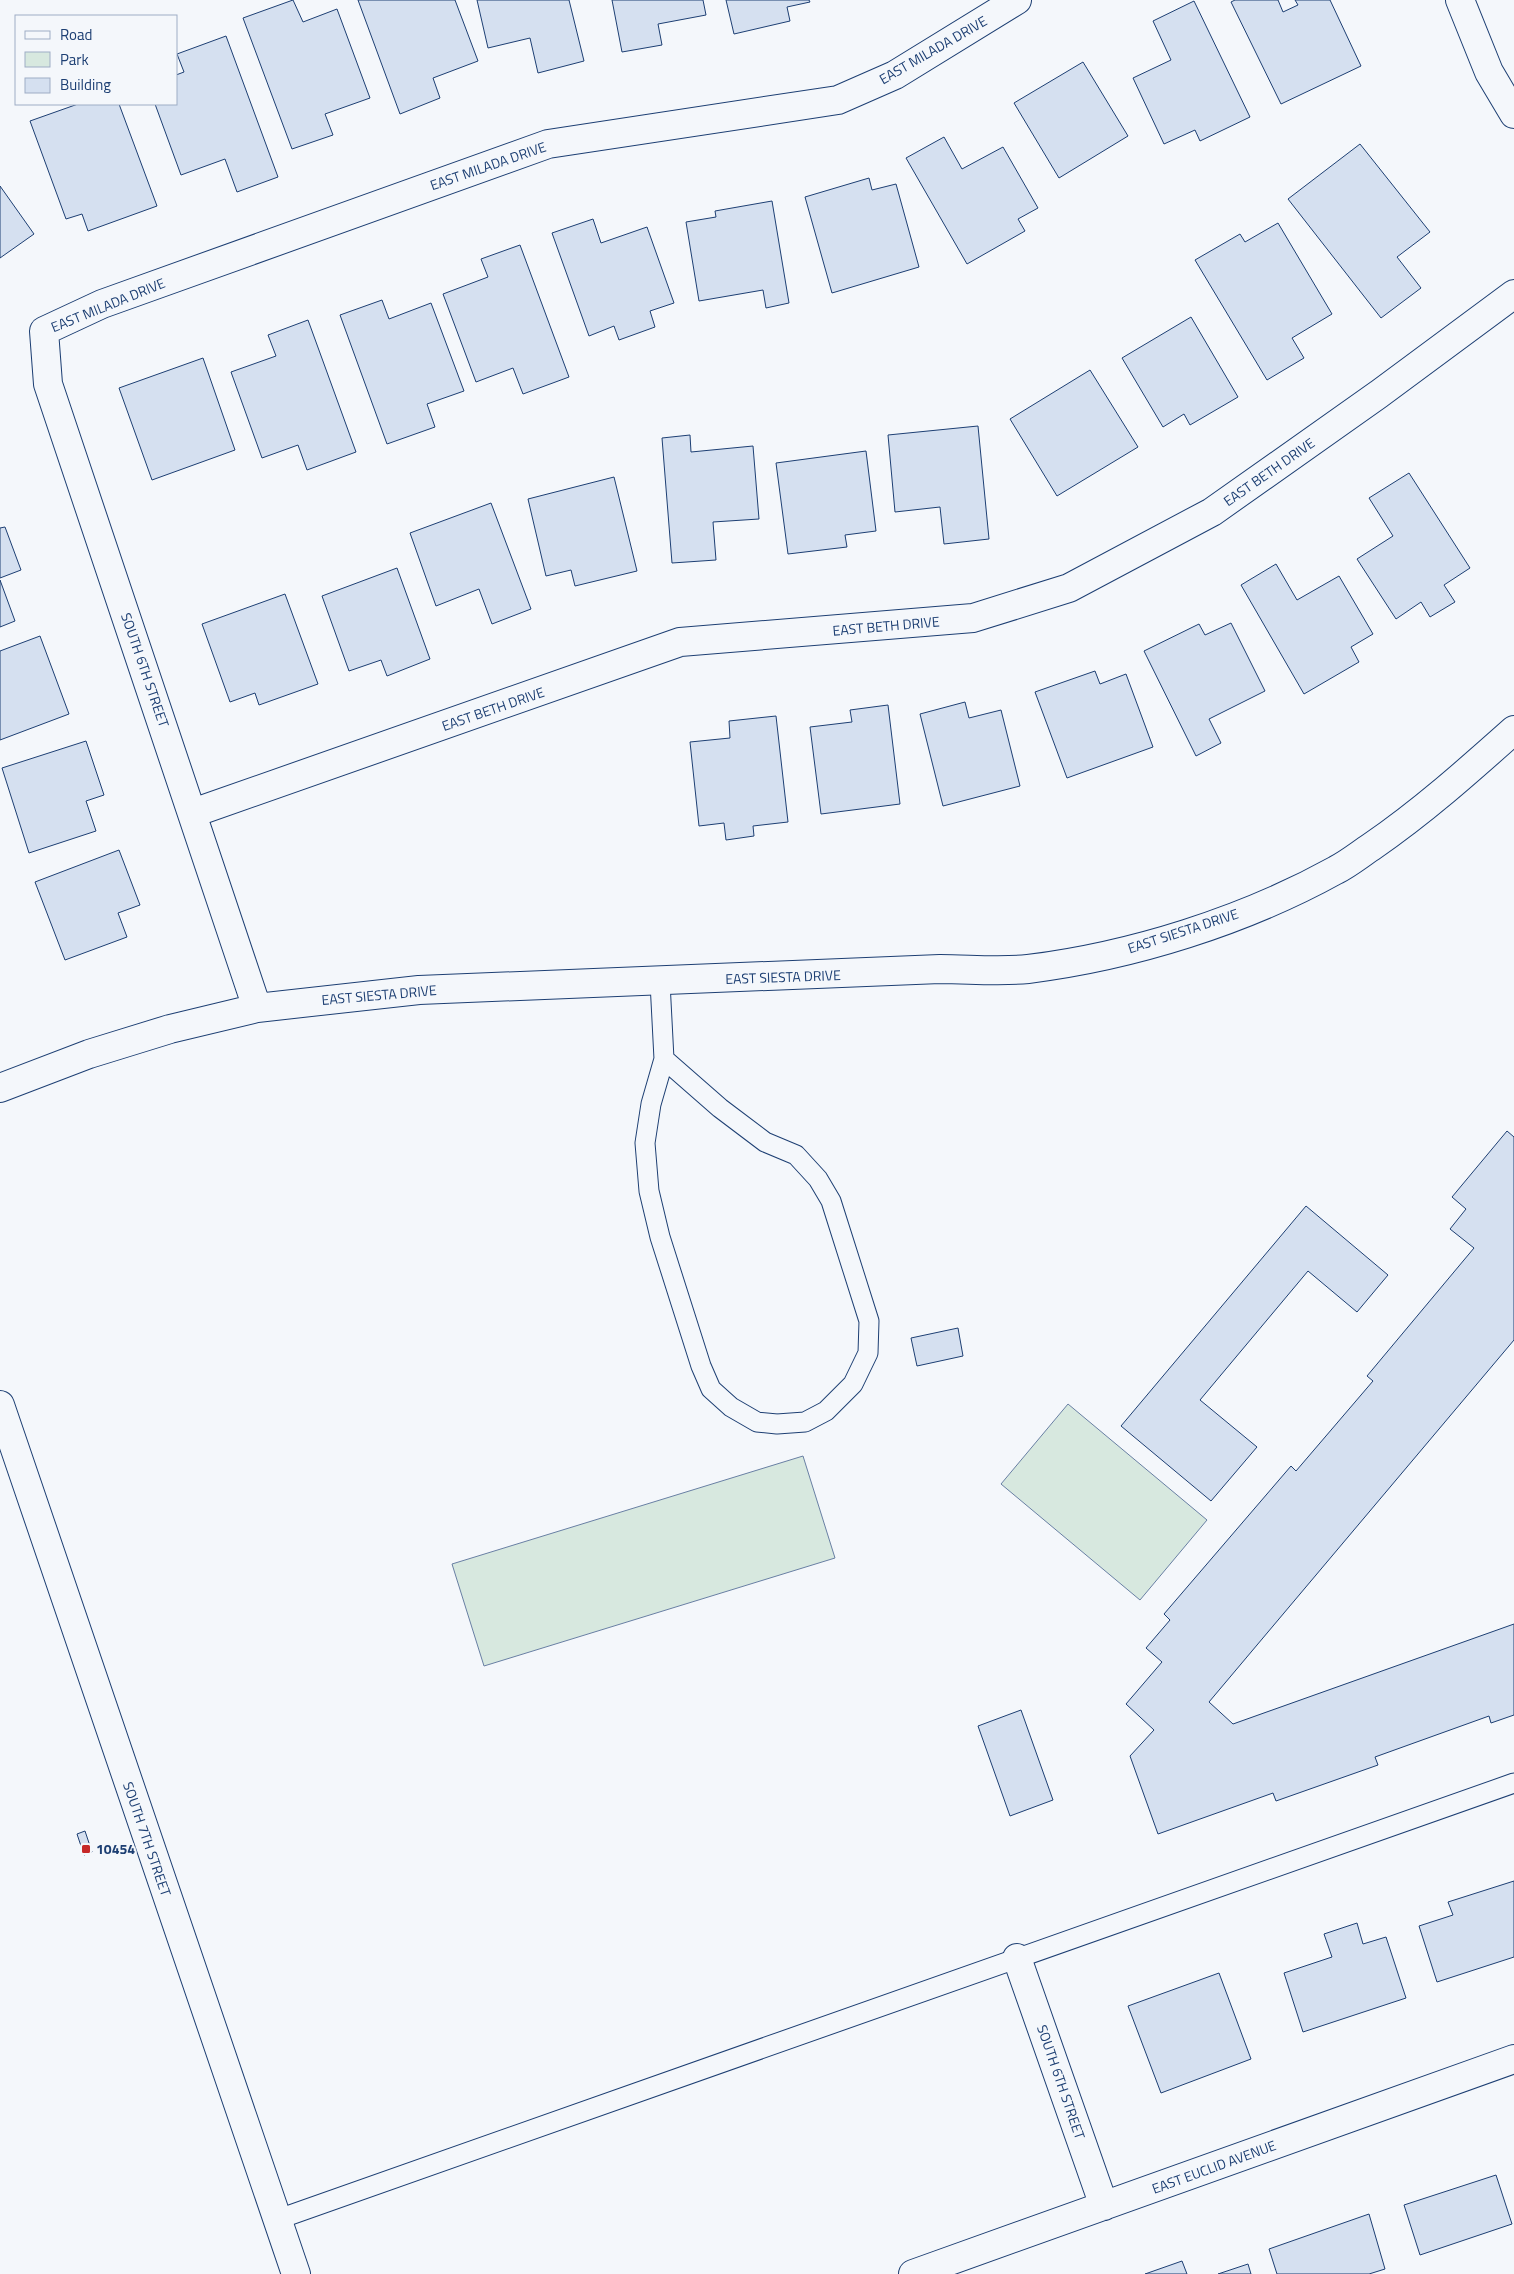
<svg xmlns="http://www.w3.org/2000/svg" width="1514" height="2274" font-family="'Titillium Web',sans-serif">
<rect width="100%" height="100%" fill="#f4f7fb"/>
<path fill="#d7e8df" stroke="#687fa3" d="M1068 1404 1207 1520 1140 1600 1001 1484Z
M803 1456 835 1558 484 1666 452 1564Z"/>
<path fill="#d5e0f0" stroke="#1d3f73" d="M293 0 303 22 337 9 370 98 325 114 333 135 292 149 243 18Z
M358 0H455L478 61 433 78 440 98 400 114Z
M477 0H569L584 61 538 73 530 38 488 48Z
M612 0H703L706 15 658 24 662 45 622 52Z
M726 0H809L810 2 787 7 790 21 734 34Z
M1235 0H1278L1283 12 1298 5 1295 0H1330L1361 66 1281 104 1231 2Z
M1194 1 1250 117 1200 141 1195 130 1164 144 1133 78 1171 60 1153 21Z
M226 36 278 177 237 192 225 159 181 175 155 104H176V75L184 72 177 54Z
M1083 62 1128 136 1059 178 1014 103Z
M78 104H119L157 206 88 231 82 214 66 219 30 121Z
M944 137 962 169 1003 147 1038 208 1018 219 1025 231 967 264 906 158Z
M1360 144 1430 232 1397 257 1421 288 1381 318 1288 199Z
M869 178 872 190 896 184 919 267 832 293 805 197Z
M0 186 34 234 0 258Z
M772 201 789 303 766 308 763 290 699 301 686 222 716 217 715 211Z
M593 219 601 243 647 227 674 303 650 311 655 327 619 340 614 326 589 336 552 233Z
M1278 223 1332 314 1292 338 1304 358 1267 380 1195 260 1240 234 1245 242Z
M520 245 569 377 523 394 513 368 476 382 443 294 488 277 481 259Z
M382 300 389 319 431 303 464 391 427 404 435 427 387 444 340 315Z
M1191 317 1238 397 1190 425 1184 414 1163 427 1122 358Z
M308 320 356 452 307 470 298 445 262 458 231 372 276 356 268 335Z
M203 358 235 450 152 480 119 388Z
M1090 370 1138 447 1057 496 1010 419Z
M978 426 989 539 944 544 940 507 895 512 888 435Z
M690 435 691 452 753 446 759 519 713 522 716 560 672 563 662 438Z
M866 451 876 531 845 535 847 547 788 554 776 463Z
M1409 473 1470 568 1444 585 1455 602 1430 617 1421 602 1396 619 1357 559 1393 536 1369 498Z
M614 477 637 571 575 586 571 570 546 576 528 499Z
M491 503 531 609 492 624 479 589 436 606 410 533Z
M5 527 21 570 0 578V528Z
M1276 564 1297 600 1339 576 1373 634 1351 647 1359 662 1304 694 1241 585Z
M397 568 430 659 387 676 381 660 349 671 322 596Z
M0 580 15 621 0 627Z
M285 594 318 684 259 705 255 693 230 702 202 624Z
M1231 623 1265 691 1209 719 1221 743 1196 756 1144 651 1199 624 1205 635Z
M40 636 69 714 0 740V651Z
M1095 671 1100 684 1126 674 1153 747 1067 778 1035 692Z
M965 702 969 718 1001 710 1020 786 943 806 920 714Z
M888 705 900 804 821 814 810 727 852 722 850 710Z
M776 716 788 822 753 826 754 836 726 840 724 823 699 826 690 742 730 738 729 721Z
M86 741 104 795 86 801 96 831 29 853 2 768Z
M119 850 140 905 118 913 127 937 65 960 35 882Z
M1507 1131 1514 1137V1340L1209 1702 1233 1724 1514 1624V1715L1491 1723 1489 1716 1375 1757 1378 1765 1276 1801 1273 1793 1158 1834 1130 1756 1154 1730 1126 1704 1162 1662 1146 1648 1170 1620 1164 1614 1291 1466 1296 1471 1373 1381 1367 1376 1474 1248 1450 1229 1466 1209 1452 1197Z
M1306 1206 1388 1275 1357 1312 1308 1271 1200 1400 1257 1447 1211 1501 1121 1426Z
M958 1328 963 1356 917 1366 911 1338Z
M1021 1710 1053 1800 1010 1816 978 1726Z
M85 1831 92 1852 84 1855 77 1834Z
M1514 1881V1957L1437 1982 1419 1926 1453 1915 1448 1902Z
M1357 1923 1363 1944 1386 1937 1406 1998 1303 2032 1284 1973 1332 1957 1324 1934Z
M1219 1973 1251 2059 1161 2093 1128 2006Z
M1496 2175 1512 2224 1420 2255 1404 2205Z
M1369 2214 1385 2269 1369 2274H1277L1269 2249Z
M1182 2261 1187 2274H1145Z
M1248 2264 1251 2274H1218Z"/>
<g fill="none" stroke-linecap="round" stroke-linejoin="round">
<defs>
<path id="service" d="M660 982 664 1059 651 1104 645 1143 649 1191 660 1237 701 1366 711 1389 731 1407 757 1422 777 1424 805 1422 826 1411 853 1384 868 1353 869 1321 831 1201 818 1179 796 1155 765 1142 720 1108 664 1059
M276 2220 1514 1783"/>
<path id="minor" d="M1460 0 1489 72 1514 114
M193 813 680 642 973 618 1069 588 1212 512 1379 394 1514 294
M257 1008 48 384 44 331 102 304 548 144 838 100 895 75 1017 0
M0 1088 89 1054 170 1029 257 1008 419 990 940 969C969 969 999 972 1028 969 1132 956 1244 921 1336 870 1348 864 1359 855 1371 847 1422 812 1468 771 1514 730
M1017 1958 1104 2206
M913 2274 1514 2059"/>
<path id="secondary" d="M0 1405 296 2274"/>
</defs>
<use href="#service" stroke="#1d3f73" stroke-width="21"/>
<use href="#minor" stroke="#1d3f73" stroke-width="30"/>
<use href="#secondary" stroke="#1d3f73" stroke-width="30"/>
<use href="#service" stroke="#f4f7fb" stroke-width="19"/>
<use href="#minor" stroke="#f4f7fb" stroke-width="28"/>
<use href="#secondary" stroke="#f4f7fb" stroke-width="28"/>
</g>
<rect fill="#c62828" stroke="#f4f7fb" stroke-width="2" x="81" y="1844" width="10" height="10" rx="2.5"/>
<g text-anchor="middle" stroke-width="4" stroke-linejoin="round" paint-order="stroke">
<g font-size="14" fill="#1d3f73" stroke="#f4f7fb">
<text transform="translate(933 50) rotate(-30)" y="5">EAST MILADA DRIVE</text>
<text transform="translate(488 166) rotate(-19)" y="5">EAST MILADA DRIVE</text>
<text transform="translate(108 305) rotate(-22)" y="5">EAST MILADA DRIVE</text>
<text transform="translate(1269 472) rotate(-35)" y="5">EAST BETH DRIVE</text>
<text transform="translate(886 626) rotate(-5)" y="5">EAST BETH DRIVE</text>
<text transform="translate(145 670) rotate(71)" y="5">SOUTH 6TH STREET</text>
<text transform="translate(493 709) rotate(-19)" y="5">EAST BETH DRIVE</text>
<text transform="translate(1183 931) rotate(-18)" y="5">EAST SIESTA DRIVE</text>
<text transform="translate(783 977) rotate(-2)" y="5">EAST SIESTA DRIVE</text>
<text transform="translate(379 995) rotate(-5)" y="5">EAST SIESTA DRIVE</text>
<text transform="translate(147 1839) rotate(71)" y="5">SOUTH 7TH STREET</text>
<text transform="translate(1061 2082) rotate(71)" y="5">SOUTH 6TH STREET</text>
<text transform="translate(1214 2167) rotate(-20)" y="5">EAST EUCLID AVENUE</text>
</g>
<g font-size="14" font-weight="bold" fill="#1d3f73" stroke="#f4f7fb" text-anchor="start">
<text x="96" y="1854">10454</text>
</g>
</g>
<rect x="15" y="15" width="162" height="90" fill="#f4f7fb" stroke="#9eadc5"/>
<rect x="25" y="31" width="25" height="8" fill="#f4f7fb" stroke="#9eadc5"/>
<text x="60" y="40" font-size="15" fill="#1d3f73">Road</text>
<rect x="25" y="52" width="25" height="15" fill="#d7e8df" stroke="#9eadc5"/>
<text x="60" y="65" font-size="15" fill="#1d3f73">Park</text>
<rect x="25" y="78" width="25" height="15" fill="#d5e0f0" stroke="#9eadc5"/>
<text x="60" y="90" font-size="15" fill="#1d3f73">Building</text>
</svg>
